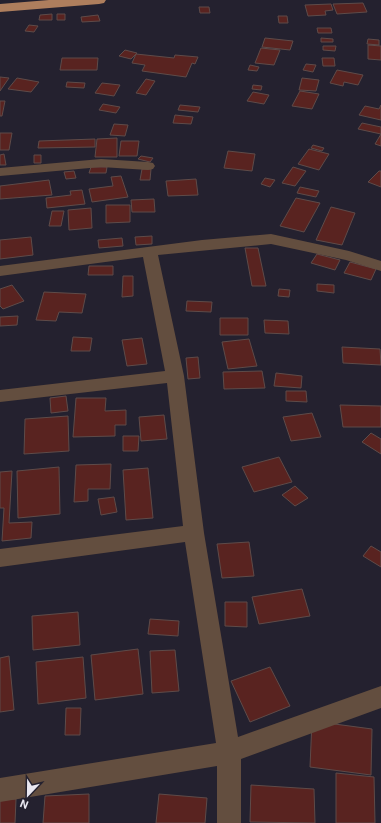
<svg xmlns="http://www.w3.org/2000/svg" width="381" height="823" font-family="Roboto,sans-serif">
<rect width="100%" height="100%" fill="#24212f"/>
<path fill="#592320" stroke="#5e4b49" d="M363 3 367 12 337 14 333 4Z
M331 4 333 10 325 11 326 15 308 16 305 5Z
M199 7H209L210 13H200Z
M52 14V20H39L40 15Z
M57 14H65V20H57Z
M98 15 100 21 82 22 81 17Z
M278 16H287L288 23H279Z
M29 25 38 26 34 32 25 31Z
M317 28H331L332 33H318Z
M265 38 293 41 290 50 262 47Z
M321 38 333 39V42H321Z
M368 39 379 40V45L367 44Z
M368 45 381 46V60L368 59Z
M323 46H336L335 51 323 50Z
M261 48 280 50 274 65 255 63Z
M125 50 137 53 131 59 119 56Z
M136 54 174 58 175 55 198 57 195 64 192 63 186 77 142 71 145 65 132 63Z
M62 58H98L97 70H60Z
M322 58H334L335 66H323Z
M306 64 316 65 313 72 303 70Z
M250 65 259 67 257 71 248 70Z
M337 70 363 75 358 85 344 82 343 86 330 83Z
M0 77 9 78 0 91Z
M17 78 39 82 31 92 8 89Z
M302 78 319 80 316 91 299 90Z
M146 79 155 81 146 95 136 93Z
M67 82 85 83 84 88 66 87Z
M102 83 120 85 114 96 95 93Z
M253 85 262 86 261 90 252 89Z
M300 91 319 94 312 109 292 106Z
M253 92 269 95 264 104 247 101Z
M0 101H5L2 116H0Z
M103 104 120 107 116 113 99 110Z
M180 105 200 107 198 112 178 110Z
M381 105V120L359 115 365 106 379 109Z
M175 115 193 117 191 124 173 123Z
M362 123 381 127V146L375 144 381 134 358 129Z
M114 124 128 125 125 136 110 135Z
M0 133H12L9 150H0Z
M117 138V157H95L97 139Z
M95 139V147L38 148 39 141Z
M121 141H139L137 156H119Z
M313 145 324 148 322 151 311 148Z
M309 149 329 154 319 170 298 164Z
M228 151 255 154 252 171 224 168Z
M4 154 6 165H0V155Z
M34 155H41V163H34Z
M141 156 153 158 150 162 138 159Z
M91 167H107L106 173H89Z
M293 167 306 171 295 186 282 183Z
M142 169H151L150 180H140Z
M74 171 76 178 66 179 64 172Z
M379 171H381V187L368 182Z
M121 176 128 197 92 202 89 189 113 186 111 177Z
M265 178 275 180 270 187 261 184Z
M196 179 198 195 168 196 166 181Z
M49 180 52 195 0 199V186Z
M300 187 319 191 316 197 297 193Z
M82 190 85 204 47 208 46 198 71 195 70 191Z
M296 198 320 203 304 232 280 226Z
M154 199 155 212H132L131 200Z
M106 205H130V222L106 223Z
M331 207 355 213 342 245 316 240Z
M91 208 92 228 69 230 68 210Z
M52 211H64L61 226H49Z
M152 236V244L136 245 135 237Z
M31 237 33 255 0 259V240Z
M122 238 123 246 99 248 98 240Z
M245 248H258L266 286H252Z
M317 254 340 260 335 270 311 263Z
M350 262 376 269 371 280 344 273Z
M89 266H113V275H88Z
M123 276H133V296L122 297Z
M317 284 334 285V293L317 291Z
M12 285 24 301 3 309 0 306V289Z
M279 289 290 290 289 297 278 296Z
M44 292 86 294 82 313 59 312 56 321 36 320Z
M187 301 212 302 211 312 186 311Z
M18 316 17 325 0 326V317Z
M220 318H248V335H220Z
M264 320 288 321 289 334 265 333Z
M73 337 92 338 90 351H71Z
M142 338 147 364 127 366 122 340Z
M249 339 257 366 228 369 222 342Z
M342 347 380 349 381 365 343 363Z
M198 357 200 378 188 379 186 358Z
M262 371 265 388 224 389 223 372Z
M276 373 302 376 301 388 274 386Z
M286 391H306L307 402 286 401Z
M66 396 68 411 51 413 50 398Z
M76 398H106L105 411 126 410V425H115V436L73 437Z
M340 405 381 406V427H343Z
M312 413 321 437 291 441 283 417Z
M164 415 167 439 141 441 139 417Z
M68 416 69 451 24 454 25 419Z
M371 433 381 439V454L362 442Z
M123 436H139L138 451H123Z
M279 457 292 482 254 492 242 467Z
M111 464 110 489H88V501L74 502 76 465Z
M59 467 60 514 18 518 17 471Z
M148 468 153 518 126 520 123 470Z
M12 471 9 523 32 522 31 538 2 541 4 508H0V472Z
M295 486 308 498 295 506 282 495Z
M114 497 117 512 101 515 98 499Z
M249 542 254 576 222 578 217 544Z
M371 546 381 552V567L363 556Z
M302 589 310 616 259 624 252 597Z
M225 602H247V627L225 626Z
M78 612 80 645 33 650 32 616Z
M150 619 179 621 178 636 148 634Z
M138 649 143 694 95 700 91 655Z
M175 650 179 691 152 693 150 651Z
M9 656 14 710 0 712V658Z
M83 657 86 698 38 704 36 662Z
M270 667 290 706 250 722 231 681Z
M66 708H81L80 735H65Z
M312 721 372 729 371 775 310 767Z
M336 773 374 777 375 823H336Z
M251 785 314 789 315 823 250 822Z
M89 794V823H43L45 796Z
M159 794 207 798 205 823H156Z
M16 799 15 823H0V800Z"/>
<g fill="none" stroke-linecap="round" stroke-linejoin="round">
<path fill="#634e3f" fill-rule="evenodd" d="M101 159 148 162 153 163 155 166 153 169 148 170 101 167 0 176V168Z
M271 234 349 251 381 261V271L346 260 271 244 158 255 184 376 204 533 238 737 381 686V708L241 759V823H217V766L0 802V778L216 743 185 542 0 567V549L183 526 167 383 0 402V390L165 371 143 257 0 276V266L202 240Z"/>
<path fill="#ae7e5d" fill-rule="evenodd" d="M49 0H106L104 3 99 4 0 12V4Z"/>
</g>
<g transform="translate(28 795) rotate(202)" stroke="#24212f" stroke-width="3" paint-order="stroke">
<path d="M0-3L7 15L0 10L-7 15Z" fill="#e9e7f0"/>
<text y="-6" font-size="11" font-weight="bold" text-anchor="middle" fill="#e9e7f0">N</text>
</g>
</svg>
